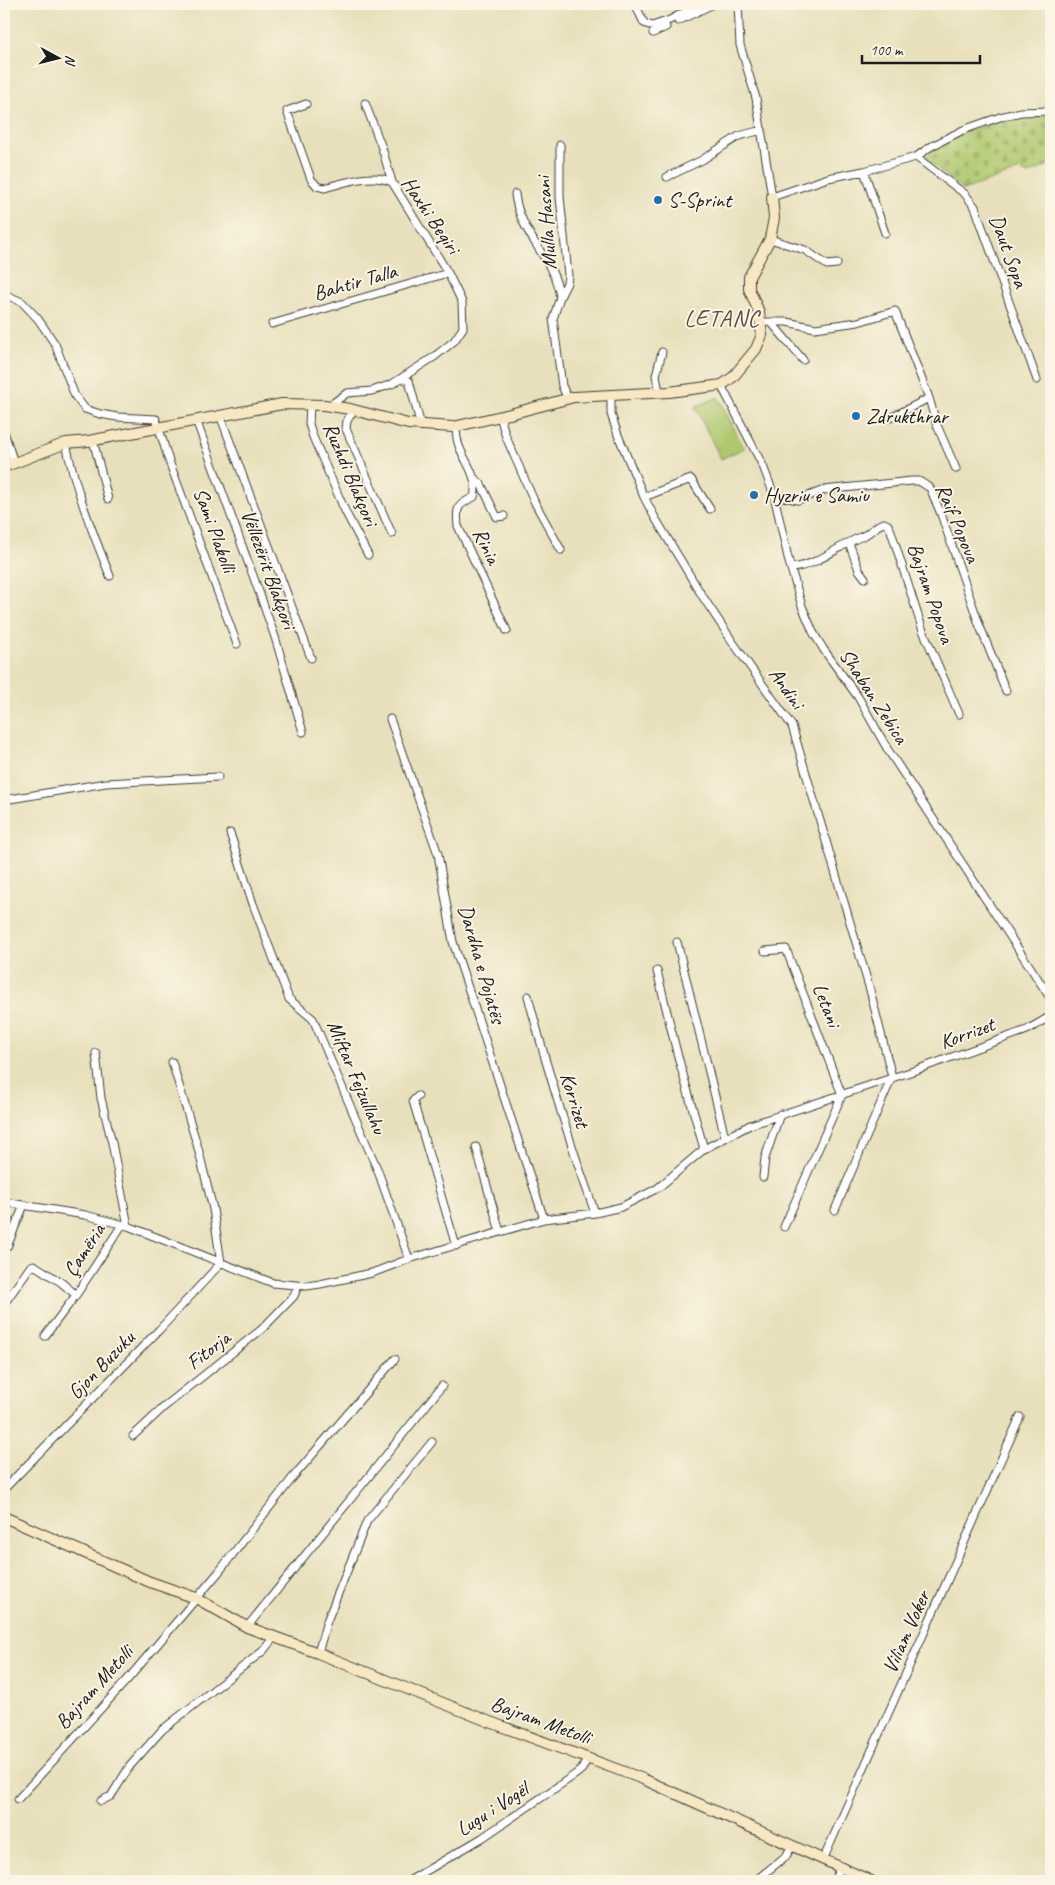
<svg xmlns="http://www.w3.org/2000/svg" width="1055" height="1885" font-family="Caveat,sans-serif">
<defs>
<pattern id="cemetery-stones" width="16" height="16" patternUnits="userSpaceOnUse" patternTransform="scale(1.25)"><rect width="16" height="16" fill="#afc86d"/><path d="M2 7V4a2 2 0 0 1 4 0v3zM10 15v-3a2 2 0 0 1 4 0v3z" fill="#96ab5e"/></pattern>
</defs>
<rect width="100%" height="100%" fill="#fcf5e5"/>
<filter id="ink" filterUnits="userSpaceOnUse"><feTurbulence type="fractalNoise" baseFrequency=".02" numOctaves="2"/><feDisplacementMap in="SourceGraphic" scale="10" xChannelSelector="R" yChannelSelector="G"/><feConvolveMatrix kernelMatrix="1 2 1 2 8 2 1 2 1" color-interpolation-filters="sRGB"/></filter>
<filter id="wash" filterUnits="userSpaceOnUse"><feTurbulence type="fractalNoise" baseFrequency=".0096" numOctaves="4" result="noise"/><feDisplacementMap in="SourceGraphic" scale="20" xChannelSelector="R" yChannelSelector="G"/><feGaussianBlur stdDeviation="1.12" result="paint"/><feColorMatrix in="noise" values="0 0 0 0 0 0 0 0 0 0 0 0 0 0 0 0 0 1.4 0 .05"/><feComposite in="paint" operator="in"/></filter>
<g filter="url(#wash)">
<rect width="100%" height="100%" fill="#e8e0bc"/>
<path fill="#afc86d" stroke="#667244" d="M718 397 744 448 721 459 695 407Z"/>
<path fill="url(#cemetery-stones)" stroke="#667244" d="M1051 116V164L1028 174 1020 170 963 190 926 158C936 138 1001 119 1024 117 1033 116 1042 116 1051 116Z"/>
</g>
<g filter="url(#ink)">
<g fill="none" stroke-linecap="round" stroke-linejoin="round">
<defs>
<path id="street" d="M635 4 644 23 652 26 670 20 699 4
M738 4 740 45 756 98 772 197 828 178 864 171 916 157 930 147 963 130 1000 117 1021 112 1051 111
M678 21 713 4
M653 33 666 27
M365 103 382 148 392 182
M306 104 287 111 311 179 317 186 324 188C345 183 371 172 392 182L448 273 462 302 463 328 454 341 434 357 392 384 372 391 347 393 329 406
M560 145V197L568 275 567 283 560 297 553 319 562 386 568 399
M916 157 965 194 975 207 1037 380
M864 171 885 233
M667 177 702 160 739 136 762 130
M515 194C519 233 554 258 560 297
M770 239 805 250 827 265 837 264
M4 294 22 302 38 319 55 344 75 396 85 409 100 414 117 417 156 419 169 461 237 644
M760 322H787L815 328 858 322 895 311 929 398 936 423 956 469
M771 322 803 360
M272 324 448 273
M402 378 409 381 421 426
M721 385 763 466 774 495 789 562 802 606 813 632 824 650 858 697 888 750 1051 999
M659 392 656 375 662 352
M611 394V414L618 435 644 497 654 516 701 594 732 641 792 726 870 990 892 1077
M310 405 309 424 313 437 346 513 368 555
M353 410 347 421 346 429 392 534
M220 415 311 658
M500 416 506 437 535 503 561 550
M890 418 929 398
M196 420 259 592 275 637 303 732
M456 426C456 433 457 440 459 446 466 464 479 477 474 497 457 505 456 507 458 526L507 631
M4 432 14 463
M93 440 108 499
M66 443C75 489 93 533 110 576
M475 479 481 484 497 517 504 516
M774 495 798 500 824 490 912 481H919L930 488 941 514 979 624 1006 691
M644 497 691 479 710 509
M849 543 859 570 865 578
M791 568C815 566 833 550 854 540 857 538 861 537 865 535 872 532 875 525 884 523L888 525 891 531 922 628 959 714
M390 719 438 854 453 942 544 1219
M4 800 106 783 218 777
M230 833 253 904 289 999 313 1019 378 1171 409 1259
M677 942 725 1137
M765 951 786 949 842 1095
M657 971 677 1053 704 1149
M528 996C547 1069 569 1141 595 1213
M96 1053 101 1098 112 1143 128 1226
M172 1062 198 1148 213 1209 221 1263
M418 1096 413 1101 456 1246
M476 1147 500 1232
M763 1177 765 1158 780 1114
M4 1202 85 1215 128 1226 273 1283 307 1286 320 1284 372 1273 409 1259 544 1219 595 1213 621 1207 658 1188 704 1149 750 1125 916 1070 1027 1030 1051 1016
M835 1210 892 1077
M784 1227 842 1095
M7 1247 24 1205
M76 1295 122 1225
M4 1304 30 1267 34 1265 62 1283 76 1295 45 1336
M133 1436 164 1407 262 1329 294 1296 298 1286
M4 1489 159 1330 221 1263
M247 1627 442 1386
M318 1653 327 1621 367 1521 432 1442
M18 1799 128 1679 218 1573 294 1476 395 1359
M101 1801 111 1796 130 1766 162 1730 263 1651 274 1637
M823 1860 1020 1417
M409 1881 482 1838 576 1774 582 1769 588 1758
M755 1881 786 1856 792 1846
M834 1881 840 1868"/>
<path id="secondary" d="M4 467 66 443 89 441 282 404 324 405 350 409 408 424 453 427 510 414 574 397 669 392 722 385 733 377 756 349 762 335 759 312 749 289V277L770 239 774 218 772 197
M4 1517 150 1582 196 1598 247 1627 318 1653 490 1722 643 1779 871 1881"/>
</defs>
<use href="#street" stroke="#3b3934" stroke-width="9"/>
<use href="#secondary" stroke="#3b3934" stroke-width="12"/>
<use href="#street" stroke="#fff" stroke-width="7"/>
<use href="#secondary" stroke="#f7e8c3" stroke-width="10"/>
</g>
</g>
<g fill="#1f6fb2" stroke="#fcf5e5" stroke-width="2">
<circle cx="658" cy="200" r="5"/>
<circle cx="856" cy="416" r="5"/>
<circle cx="754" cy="495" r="5"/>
</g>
<g text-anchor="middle" stroke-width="4" stroke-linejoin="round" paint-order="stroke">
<g font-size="21" fill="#1c1c1c" stroke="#fcf5e5" text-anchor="start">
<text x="668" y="207">S-Sprint</text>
<text x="866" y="423">Zdrukthrar</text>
<text x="764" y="502">Hyzriu e Samiu</text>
</g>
<g font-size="21" fill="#1c1c1c" stroke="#fcf5e5">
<text transform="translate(431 215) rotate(56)" y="7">Haxhi Beqiri</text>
<text transform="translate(546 223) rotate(-94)" y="7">Mulla Hasani</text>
<text transform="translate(1009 251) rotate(70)" y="7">Daut Sopa</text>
<text transform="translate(355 282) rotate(-16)" y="7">Bahtir Talla</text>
<text transform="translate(351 474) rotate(67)" y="7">Ruzhdi Blakçori</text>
<text transform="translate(958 523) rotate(67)" y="7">Raif Popova</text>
<text transform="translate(215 530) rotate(70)" y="7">Sami Plakolli</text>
<text transform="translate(487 546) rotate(64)" y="7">Rinia</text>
<text transform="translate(269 569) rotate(70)" y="7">Vëllezërit Blakçori</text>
<text transform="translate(931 593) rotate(71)" y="7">Bajram Popova</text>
<text transform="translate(787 688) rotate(55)" y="7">Andini</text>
<text transform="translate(874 696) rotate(57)" y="7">Shaban Zebica</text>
<text transform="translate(482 964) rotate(74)" y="7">Dardha e Pojatës</text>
<text transform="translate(827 1005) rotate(69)" y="7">Letani</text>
<text transform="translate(967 1033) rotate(-20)" y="7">Korrizet</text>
<text transform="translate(357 1077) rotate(67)" y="7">Miftar Fejzullahu</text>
<text transform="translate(575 1100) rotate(73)" y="7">Korrizet</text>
<text transform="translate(84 1250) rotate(-57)" y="7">Çamëria</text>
<text transform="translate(208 1350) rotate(-38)" y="7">Fitorja</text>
<text transform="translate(101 1365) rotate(-46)" y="7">Gjon Buzuku</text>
<text transform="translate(906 1632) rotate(-66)" y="7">Viliam Voker</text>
<text transform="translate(94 1687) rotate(-48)" y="7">Bajram Metolli</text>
<text transform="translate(541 1720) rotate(20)" y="7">Bajram Metolli</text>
<text transform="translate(492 1809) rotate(-33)" y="7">Lugu i Vogël</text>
</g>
<g font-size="24" letter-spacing="1" fill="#624c42" stroke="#fcf5e5">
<text x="722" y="326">LETANC</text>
</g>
</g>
<rect width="1055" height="1885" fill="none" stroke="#fcf5e5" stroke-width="20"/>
<g transform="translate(58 58) rotate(97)" stroke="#fcf5e5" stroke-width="4" paint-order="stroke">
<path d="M0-4L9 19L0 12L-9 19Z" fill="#1c1c1c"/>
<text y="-8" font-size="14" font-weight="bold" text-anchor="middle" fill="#1c1c1c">N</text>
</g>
<path d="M862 55v8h118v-8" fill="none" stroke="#1c1c1c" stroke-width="2.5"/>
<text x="870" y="55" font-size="15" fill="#1c1c1c" stroke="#fcf5e5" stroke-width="4" paint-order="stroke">100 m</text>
</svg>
